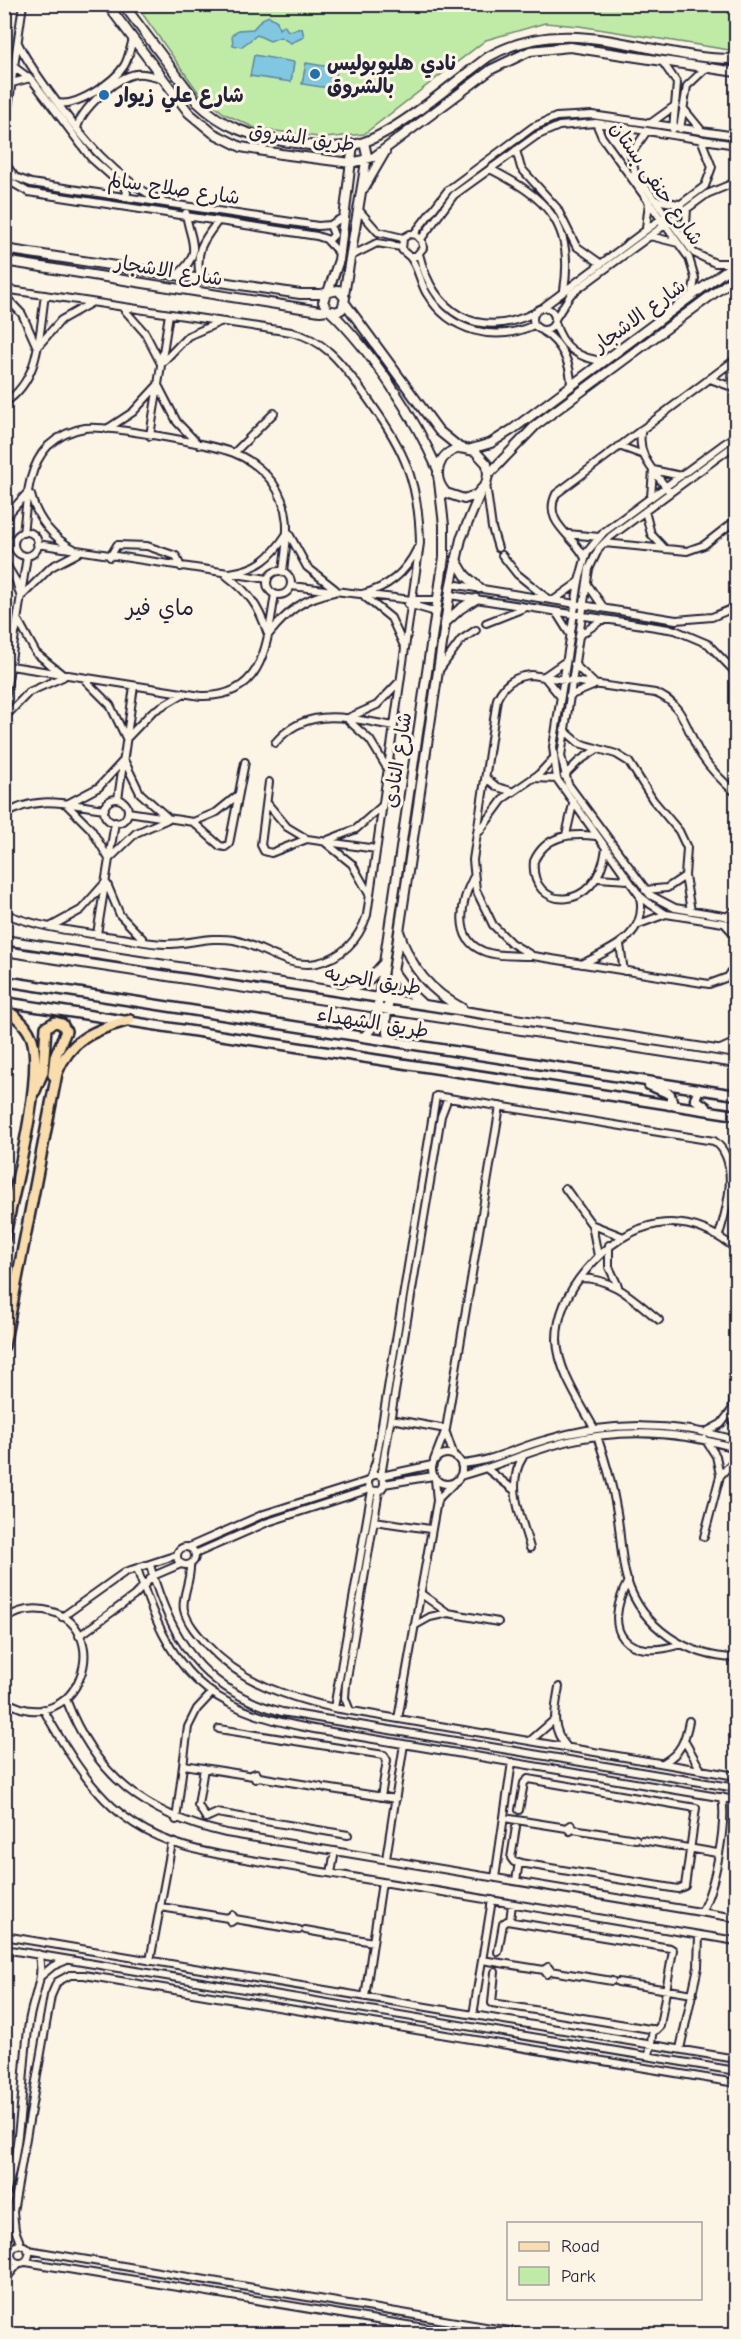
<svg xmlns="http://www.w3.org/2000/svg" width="741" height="2339" font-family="'Comic Neue','Playpen Sans Arabic',sans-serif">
<rect width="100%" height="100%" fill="#fcf5e5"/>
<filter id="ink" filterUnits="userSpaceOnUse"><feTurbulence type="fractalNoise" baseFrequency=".0167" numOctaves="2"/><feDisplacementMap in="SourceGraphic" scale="12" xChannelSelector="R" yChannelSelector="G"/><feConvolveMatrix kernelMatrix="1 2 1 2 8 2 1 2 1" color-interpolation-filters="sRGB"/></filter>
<g filter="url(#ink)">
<path fill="#c0eba7" stroke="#718671" stroke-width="1.5" d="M136 5H736V51L579 26 545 23 486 40 364 134 325 138 255 128 225 114 201 96Z"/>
<path fill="#81c7e2" stroke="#5b859f" stroke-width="1.5" d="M269 16 277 21 279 29 284 25 288 31 302 28 304 37 291 43 280 37 270 41 257 35 241 47 233 45 232 35 238 30 253 29 262 19Z
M254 55 294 62 291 82 250 76Z
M306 63 337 68 334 89 302 84Z"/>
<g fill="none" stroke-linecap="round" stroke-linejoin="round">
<defs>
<path id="minor" d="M18 43C27 62 40 79 53 97 83 139 114 178 162 201
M662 61 677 83 673 129
M14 67 33 81 91 158 126 189 127 193 125 197
M4 78 15 4
M12 83 30 78
M58 103C77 107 114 82 124 66 129 58 130 48 133 39
M683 108 701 130
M596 123 602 137 689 258 695 278 692 296
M651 123 676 105
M77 129C80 110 116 77 136 74 145 73 154 76 163 79
M680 129 687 86 707 67
M647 131 631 154 635 173 694 253 715 263H736
M4 136 23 4
M516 150 521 168 557 208 576 246 600 263
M4 162 15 177 31 183 318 226 330 225 345 216
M490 169C545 197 575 223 564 290
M4 178 28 192 317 236 326 239 340 254
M655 200 679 204
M358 209 378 232 403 238
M646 228 649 202
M414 234 448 190 533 127 556 117 592 115 736 136
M650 236 678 243
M421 239 454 195 536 136 559 126 596 123 736 145
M685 240 687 209
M328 241 334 235 330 225
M419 254C434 314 477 340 534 313
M351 256 377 243 401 247
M409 256H416L423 248 422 241 416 235 410 234 403 238 402 250C404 252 406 254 409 256 418 265 420 283 427 294 450 332 495 343 534 325
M177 275C205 252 189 240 186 213
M200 279C195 250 202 242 218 221
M4 289 291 332C326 340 342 364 363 392 401 445 419 476 420 543L367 915C359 939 343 957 317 963 286 969 263 946 234 940 210 936 189 944 166 944 151 944 135 940 121 938 81 932 41 929 4 913
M4 295 22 314 36 345
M122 307 145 333 160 362
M533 319a11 11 0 1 1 22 0a11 11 0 1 1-22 0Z
M542 308 705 186 712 167 701 139
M555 319 571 294 707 194 736 182
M555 322C562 348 579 359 604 361
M543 331C562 344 571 363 571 386
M39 345 61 320 91 303
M163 362 188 336 220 322
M732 362 731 381 736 393
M710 379 732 387
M159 387 177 422 199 445
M4 403C41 380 39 333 45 295
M107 429 133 412 156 387
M642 429C635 454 654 471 668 490
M736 435 604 532 587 552 579 581 553 747 557 779 640 896 650 904 666 914 736 925
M150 436 169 314
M736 444 610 537 599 548 589 569 561 756 568 784 650 895 675 908 736 918
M619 446 641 454
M234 453 274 413
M486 484 492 528 498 548
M31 495C37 519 53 539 76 550
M651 497 653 470 681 476
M645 511 651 534 665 549
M4 519 28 492
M288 532 307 567 335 589
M14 544a12 12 0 1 1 24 0a12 12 0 1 1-24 0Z
M23 533C27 504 26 469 48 446 58 437 71 430 85 428 106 425 211 444 234 453 249 459 263 470 273 483 293 512 287 539 283 571
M568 534 599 537
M4 539 14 541
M604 543 687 551 704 545 736 520
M37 544 268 579
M502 555 517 574 548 599
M110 557 117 545 147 546 176 556 181 567
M585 558C574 535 542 523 556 494L736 359
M4 561 16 581 20 595
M267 583a12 12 0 1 1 24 0a12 12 0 1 1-24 0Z
M230 573C258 569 271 558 286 535
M227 576C248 592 259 606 267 632
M451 584 676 620 712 617 736 607
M588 585 604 608
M291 586 412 600H438
M362 594C387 588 406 572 417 549
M23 595 51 567 78 553
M450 595 675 630 708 644 736 673
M365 597 391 618 404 646
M554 600 579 582
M408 604 436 612
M556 612 571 636
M19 622 36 653 63 675
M486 623 524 608
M269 634C288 611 303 598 334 592
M4 635 16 630
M579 636 603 619
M736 636V664
M574 664 594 683
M11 666 201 696C265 698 267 642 275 594
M440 669 461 640 476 630
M543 677 566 661
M546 679 560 696
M86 681 110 705 126 738
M569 696 593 686
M4 706 27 556
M4 718 29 692 63 677
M348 718 377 705 400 681
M349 721 370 740 387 768
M564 730 579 743 616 754 629 762 653 800 679 831 687 848 685 876 691 911
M128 737 152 712 183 694
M275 743C307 704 351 719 394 726
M125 762 140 793 167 817
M564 776 579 761 596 750
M486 778 497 787 511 791
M534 778 557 779
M269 782 261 845 264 851 271 853 307 839 376 849
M736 793C723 782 711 770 701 755 687 732 684 703 655 693L531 675C514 676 504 684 497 699L473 860 476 890 493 925 511 943 533 956 709 984 728 977 736 964
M118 799 134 686
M104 811a12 12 0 1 1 24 0a12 12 0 1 1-24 0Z
M69 803 99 787 122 762
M267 803 287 827 307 839
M66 804 91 829 109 859 136 833 166 820
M128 812 193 822 220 846 225 847 229 844 245 762
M4 816C34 793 71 805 105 809
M193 822 217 812 238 795
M479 832 504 798 539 774 553 759
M566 835 573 804
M596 836C570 833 546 835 534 861 529 911 597 915 606 849
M328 840 356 829 382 806
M326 843 352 864 369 894
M473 878C461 901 453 939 483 951 497 957 515 955 530 956
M598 878 628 880
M107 884 120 915 143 939
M645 890 667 888 685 876
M727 917 736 909
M639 924 666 914
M725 924 736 936
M50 927 81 910 104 884
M97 934 115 822
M620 945 624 971
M582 964C611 949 648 936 640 897
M718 1050 736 1042
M565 1188 592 1225 598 1256
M593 1225 621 1236
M609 1245V1267L618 1286
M580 1278C614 1278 634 1300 659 1320
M736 1377 732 1411 736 1432
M391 1419 446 1429
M594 1428C580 1402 558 1371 557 1340 557 1313 569 1290 586 1270 629 1219 682 1206 736 1249
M706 1432 721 1424 731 1411
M446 1433 454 1456
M597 1436C605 1459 612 1483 616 1507 621 1531 620 1557 627 1580 642 1628 688 1657 736 1658
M705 1439 716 1456 720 1475
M432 1469a15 15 0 1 1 30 0a15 15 0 1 1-30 0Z
M523 1457C505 1485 522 1518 530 1548
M434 1460 446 1429 500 1106
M461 1464C491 1462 516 1448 545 1440 608 1421 674 1422 736 1440
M487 1469 514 1490
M368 1483a8 8 0 1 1 16 0a8 8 0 1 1-16 0Z
M371 1476 376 1461 436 1096 714 1141C741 1160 727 1209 719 1235
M381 1476 441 1116 448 1098
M381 1476 432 1465
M460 1476C497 1466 532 1450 569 1441 625 1428 682 1432 736 1448
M384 1484 433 1476
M437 1500 453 1484
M374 1521 430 1529
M704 1537 720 1476 736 1458
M177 1556a9 9 0 1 1 18 0a9 9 0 1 1-18 0Z
M189 1547 264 1514 368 1481
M195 1554 268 1522 370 1489
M150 1565C171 1640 203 1691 282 1712L736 1788
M190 1565C191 1581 181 1597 184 1610 187 1623 198 1635 207 1645 242 1683 285 1696 334 1708L736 1776
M137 1568C171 1673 203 1709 314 1729L736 1800
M628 1581C601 1633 626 1662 681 1644
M420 1593 448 1613 498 1622
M62 1617 125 1572 177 1555
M4 1620C16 1611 30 1608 44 1610 120 1622 78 1746 4 1700
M414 1626 430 1617 448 1613
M79 1636 134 1596 153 1576 181 1564
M559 1687C555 1710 550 1728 567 1747
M66 1699C95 1776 146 1815 226 1833L736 1918
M334 1708 372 1490
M43 1709C91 1793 121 1837 221 1855L736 1941
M350 1711 345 1698 346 1684 379 1491
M398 1719 437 1501 435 1479
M219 1729 384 1755 387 1760 381 1797
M530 1741 554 1720
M685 1742 701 1770
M663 1763C681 1753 685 1741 689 1721
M184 1765 253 1776
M204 1768 198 1805 206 1818 217 1813 348 1835
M259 1777 256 1773 253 1774 255 1779 259 1777 320 1787
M325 1788 396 1799
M504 1818 567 1828
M176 1820 188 1727 197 1709 212 1693
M516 1827 511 1858 514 1862 678 1889 685 1886 696 1808 528 1779 524 1783 519 1810
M573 1829 571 1825 567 1828 570 1831 573 1829 636 1839
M642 1840 717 1853
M386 1859 404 1744
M331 1873 335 1851
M495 1878 512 1762
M516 1881 519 1862
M161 1907 228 1918
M701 1912C715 1888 727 1825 722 1797
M235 1919 232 1915 228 1918 231 1922 235 1919 299 1930
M510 1921 512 1904
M305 1930 373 1942
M4 1936 736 2059
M4 1949 736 2071
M482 1960 544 1970
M150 1961 172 1843
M551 1971 548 1967 544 1970 547 1974 551 1971 612 1981
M495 1972 492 2003 656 2030 660 2026 673 1950 670 1948 507 1921 503 1924 498 1952
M41 1976 53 1966 65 1961
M618 1982 693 1994
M365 1997 382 1882
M473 2015 492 1900
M680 2049 698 1967 699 1935
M649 2056 653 2029
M4 2200C23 2143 21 2081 29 2022 32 1999 46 1976 38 1954
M11 2254a9 9 0 1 1 18 0a9 9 0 1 1-18 0Z
M21 2245 15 2230 13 2212 51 1996 57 1982 70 1975H84L736 2083
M4 2246 13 2247
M28 2250 527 2334
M26 2262 461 2334
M4 2281 18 2264"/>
<path id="tertiary" d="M107 4 189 113 213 133 241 147 281 154 351 163 374 157 492 69 530 51 570 47 736 72
M123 4 197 102C223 127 248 135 282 141 308 145 338 151 364 142 400 130 455 81 488 57 570 10 650 60 736 59
M364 188 385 152
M4 249 300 294H321L338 290 345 298 342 309 337 312 328 310 323 302 326 293
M4 261 320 311 328 310
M328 292 339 260 353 144
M344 295 367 156 364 142
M345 303 439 431 460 448 475 451 487 464 488 475 486 484 476 495 464 499 446 493C431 476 438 453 460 448
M330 311C372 351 415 418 438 470
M471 449 491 443 513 429 736 263
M488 475 536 425 736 277
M456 560 465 575 479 588
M447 621 460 609 476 599
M400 934C410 967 431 992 462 1008
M4 940 736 1053
M4 951 736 1063
M393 971 406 989 421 1003
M347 991 367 982 382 965
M364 1037 375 1024 444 557V525L439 482
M395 1042 387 1032 386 1019 451 584 461 539 481 491"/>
<path id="secondary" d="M4 981 736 1095
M4 1002 736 1115
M649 1085 670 1094 672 1101 669 1105
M699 1089 695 1099 706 1107"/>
<path id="primary" d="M4 1009C17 1016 27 1025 32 1039 44 1079 13 1194 4 1240
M35 1091 43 1072 46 1027 55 1022 62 1024 66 1031 55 1057 53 1075
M4 1346 57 1073C70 1039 96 1029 130 1020"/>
</defs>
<use href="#minor" stroke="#22223b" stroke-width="10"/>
<use href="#tertiary" stroke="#22223b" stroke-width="12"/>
<use href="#secondary" stroke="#22223b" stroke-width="13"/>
<use href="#primary" stroke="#22223b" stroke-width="14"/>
<use href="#minor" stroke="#fcf5e5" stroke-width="6"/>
<use href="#tertiary" stroke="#fcf5e5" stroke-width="8"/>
<use href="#secondary" stroke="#fcf5e5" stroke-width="8"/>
<use href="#primary" stroke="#f9deab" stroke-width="9"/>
</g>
</g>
<g fill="#1f6fb2" stroke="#fcf5e5" stroke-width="2">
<circle cx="315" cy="74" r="6"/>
<circle cx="104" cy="95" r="6"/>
</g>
<g text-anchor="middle" stroke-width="6" stroke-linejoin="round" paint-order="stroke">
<g font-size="20" font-weight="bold" fill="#22223b" stroke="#fcf5e5" text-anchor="start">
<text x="327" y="70">نادي هليوبوليس<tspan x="327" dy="23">بالشروق</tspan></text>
<text x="116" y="102">شارع علي زيوار</text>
</g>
<g font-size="20" fill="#22223b" stroke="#fcf5e5">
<text transform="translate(302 137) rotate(8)" y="7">طريق الشروق</text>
<text transform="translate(657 183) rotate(55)" y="7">شارع حنفى بستان</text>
<text transform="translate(174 188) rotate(8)" y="7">شارع صلاح سالم</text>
<text transform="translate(169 270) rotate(9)" y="7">شارع الاشجار</text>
<text transform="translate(639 315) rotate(-36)" y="7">شارع الاشجار</text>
<text transform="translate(397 760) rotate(-81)" y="7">شارع النادى</text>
<text transform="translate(373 980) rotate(9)" y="7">طريق الحريه</text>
<text transform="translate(373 1022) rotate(9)" y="7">طريق الشهداء</text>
</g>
<g font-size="22" fill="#22223b" stroke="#fcf5e5">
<text x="160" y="615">ماي فير</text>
</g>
</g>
<rect width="741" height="2339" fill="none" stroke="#fcf5e5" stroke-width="24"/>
<rect x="12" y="12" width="717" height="2315" fill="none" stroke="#22223b" stroke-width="2" filter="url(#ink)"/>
<rect x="507" y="2222" width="195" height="78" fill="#fcf5e5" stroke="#a5a1a1" stroke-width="1.5"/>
<rect x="519" y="2242" width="30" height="9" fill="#f9deab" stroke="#a5a1a1" stroke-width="1.5"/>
<text x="561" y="2252" font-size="18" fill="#22223b">Road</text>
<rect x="519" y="2267" width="30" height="18" fill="#c0eba7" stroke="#a5a1a1" stroke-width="1.5"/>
<text x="561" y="2282" font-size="18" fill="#22223b">Park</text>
</svg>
